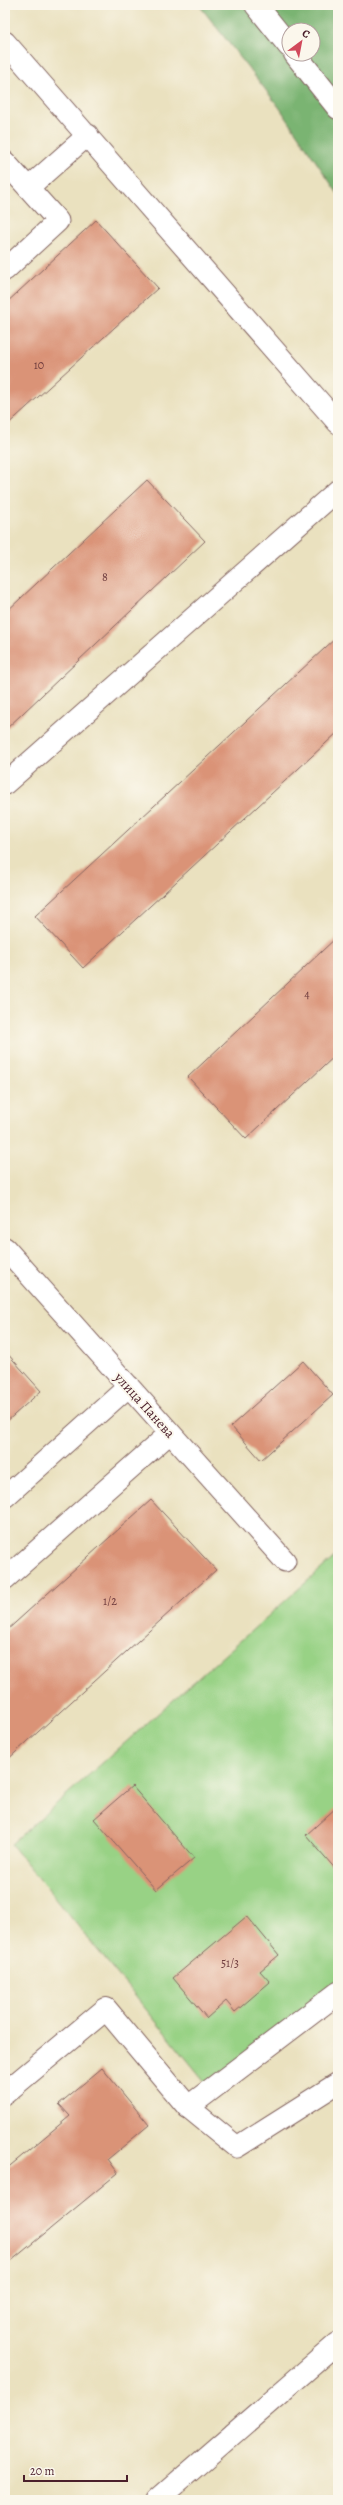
<svg xmlns="http://www.w3.org/2000/svg" width="343" height="2505" font-family="Alegreya,serif">
<rect width="100%" height="100%" fill="#fbf7ec"/>
<filter id="ink" filterUnits="userSpaceOnUse"><feTurbulence type="fractalNoise" baseFrequency=".025" numOctaves="2"/><feDisplacementMap in="SourceGraphic" scale="8" xChannelSelector="R" yChannelSelector="G"/><feConvolveMatrix kernelMatrix="1 2 1 2 8 2 1 2 1" color-interpolation-filters="sRGB"/></filter>
<filter id="wash" filterUnits="userSpaceOnUse"><feTurbulence type="fractalNoise" baseFrequency=".012" numOctaves="4" result="noise"/><feDisplacementMap in="SourceGraphic" scale="16" xChannelSelector="R" yChannelSelector="G"/><feGaussianBlur stdDeviation="0.9" result="paint"/><feColorMatrix in="noise" values="0 0 0 0 0 0 0 0 0 0 0 0 0 0 0 0 0 1.4 0 .05"/><feComposite in="paint" operator="in"/></filter>
<g filter="url(#wash)">
<rect width="100%" height="100%" fill="#eae1bf"/>
<path fill="#98d285" stroke="#717858" d="M338 1554V1996L211 2089 11 1844Z"/>
<path fill="#7ab472" stroke="#626a4e" fill-rule="evenodd" d="M199 5H338V194L279 107ZM289 30H313V54H289Z"/>
<g id="blocks">
<path fill="#da9377" d="M96 220 158 288 5 427V304Z
M147 480 205 541 5 730V613Z
M338 636V732L83 968 35 916Z
M338 936V1053L246 1139 188 1077Z
M5 1351 41 1391 5 1423Z
M303 1361 333 1395 261 1460 231 1426Z
M151 1500 216 1570 5 1762V1632Z
M132 1786 194 1858 156 1890 94 1819Z
M338 1806V1872L306 1835Z
M247 1916 279 1955 260 1971 270 1982 235 2012 226 2001 207 2018 173 1978Z
M102 2068 149 2125 108 2159 118 2173 5 2266V2170L70 2116 59 2104Z"/>
</g>
</g>
<g filter="url(#ink)">
<use href="#blocks" fill-opacity="0" stroke="#82635f" stroke-width="1"/>
<g fill="none" stroke-linecap="round" stroke-linejoin="round">
<defs>
<path id="lane" d="M5 42 338 423
M5 162 58 221 5 270
M28 188 88 135
M5 784 338 490
M5 1248 285 1561
M5 1497 129 1386
M5 1579 170 1433
M188 2107 237 2147 338 2083
M157 2500 338 2343"/>
<path id="street" d="M256 5 289 46
M295 54 338 108
M5 2093 106 2009 188 2107 338 1993"/>
</defs>
<use href="#lane" stroke="#82635f" stroke-width="23"/>
<use href="#street" stroke="#82635f" stroke-width="24"/>
<use href="#lane" stroke="#fff" stroke-width="21"/>
<use href="#street" stroke="#fff" stroke-width="22"/>
</g>
</g>
<g text-anchor="middle" stroke-width="4" stroke-linejoin="round" paint-order="stroke">
<g font-size="12" fill="#6e3c3e">
<text x="39" y="369">10</text>
<text x="105" y="581">8</text>
<text x="307" y="998">4</text>
<text x="110" y="1605">1/2</text>
<text x="230" y="1967">51/3</text>
</g>
<g font-size="14" fill="#4a1f2b" stroke="#fbf7ec">
<text transform="translate(145 1405) rotate(48)" y="5">улица Панева</text>
</g>
</g>
<rect width="343" height="2505" fill="none" stroke="#fbf7ec" stroke-width="20"/>
<g transform="translate(301 42) rotate(32)"><circle r="19" fill="#fbf7ec" stroke="#b4a19f"/>
<path d="M0-3L7 15L0 10L-7 15Z" fill="#d1495b"/>
<text y="-6" font-size="11" font-weight="bold" text-anchor="middle" fill="#4a1f2b">С</text>
</g>
<path d="M24 2475v6h103v-6" fill="none" stroke="#4a1f2b" stroke-width="2"/>
<text x="30" y="2475" font-size="12" fill="#4a1f2b" stroke="#fbf7ec" stroke-width="3" paint-order="stroke">20 m</text>
</svg>
